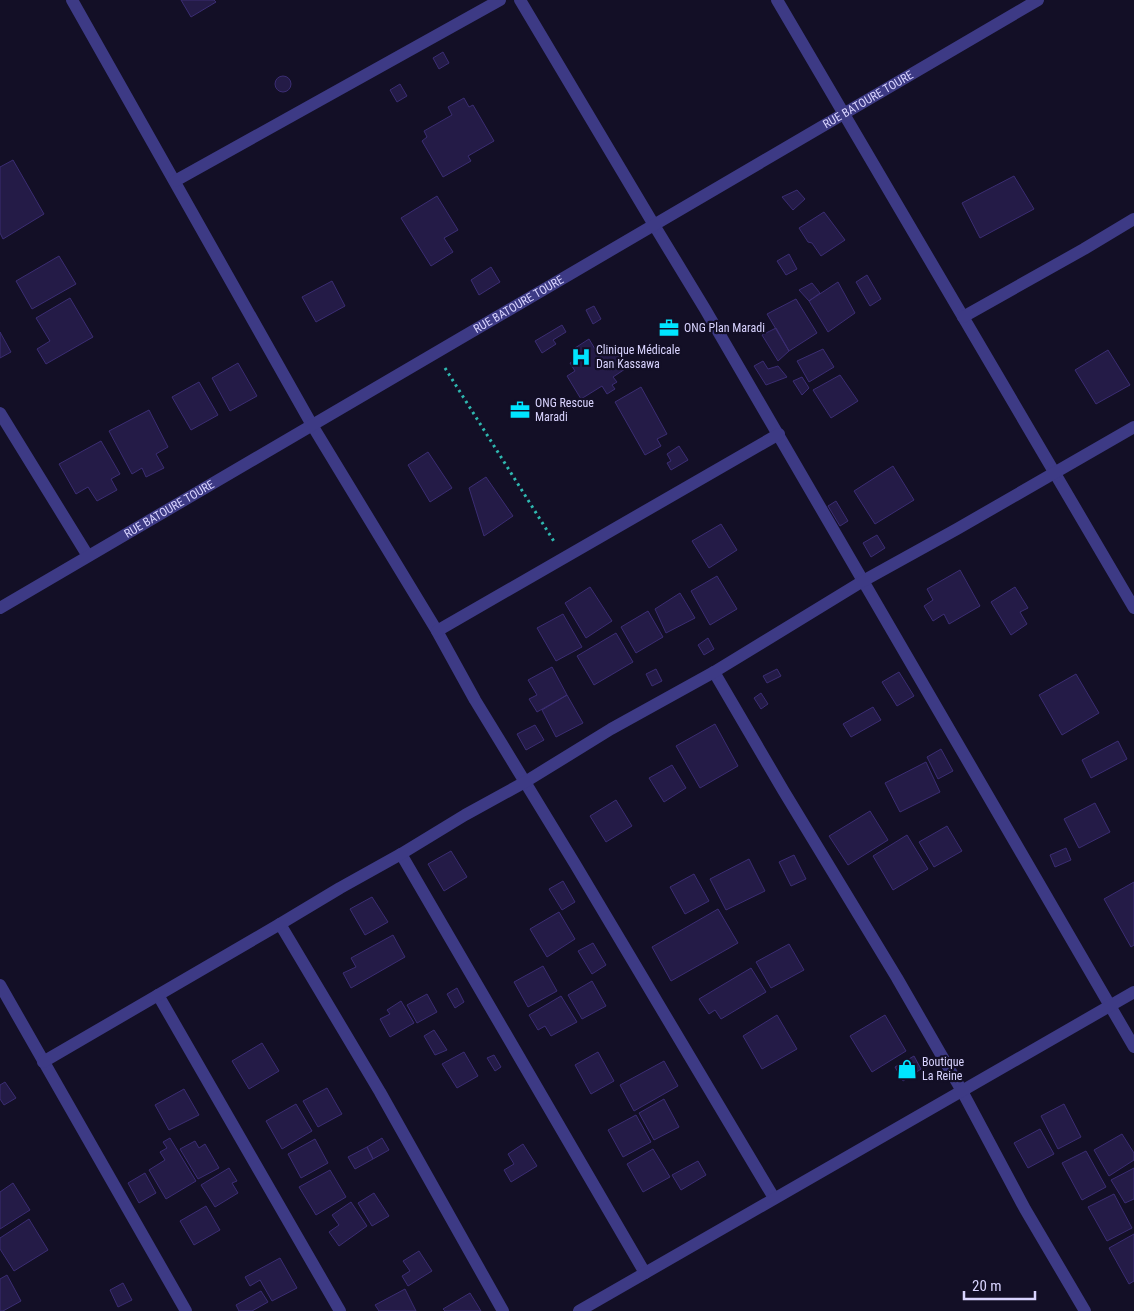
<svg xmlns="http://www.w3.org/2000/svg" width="1134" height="1311" font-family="'Roboto Condensed',sans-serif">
<rect width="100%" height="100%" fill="#130f26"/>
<path fill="#241b47" stroke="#3b2d73" d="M181 0H214L216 2 191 17Z
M443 52 449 63 439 69 433 58Z
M275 84a8 8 0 1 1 16 0a8 8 0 1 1-16 0Z
M400 84 407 96 397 102 390 90Z
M464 98 469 107 473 105 494 141 468 156 471 161 443 177 422 141 427 137 424 131 452 115 448 107Z
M13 160 44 214 3 239 0 233V167Z
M1014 176 1034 209 980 238 962 203Z
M797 190 805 199 793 210 782 197Z
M437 196 458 230 444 238 453 252 431 266 401 218Z
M824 212 845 240 821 256 812 243 808 242 799 228Z
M789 254 797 269 786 275 777 261Z
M59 256 76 284 32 309 16 281Z
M491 267 500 282 479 295 471 280Z
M867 275 881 299 870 306 856 282Z
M332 281 345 306 316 322 302 297Z
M838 282 855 313 828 332 809 301Z
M812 283 820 293 809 301 799 290Z
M70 298 93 337 46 364 37 349 50 341 36 318Z
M796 299 817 333 789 351 767 314Z
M594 306 601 319 593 324 586 310Z
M562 325 566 332 553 340 556 344 542 353 535 341Z
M776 328 789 351 778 361 762 335Z
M0 332 11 352 0 358Z
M589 339 595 349 605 343 614 356 619 353 628 367 613 377 617 382 612 385 615 389 607 394 602 386 581 399 567 376 575 371 570 363 581 356 575 348Z
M823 349 834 367 809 382 797 361Z
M1108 350 1130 385 1096 404 1075 370Z
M763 361 768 369 778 366 787 377 766 385 754 366Z
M238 363 257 396 230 411 212 378Z
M840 375 858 401 831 418 813 390Z
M802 377 809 388 802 395 793 381Z
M199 382 218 415 191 430 172 397Z
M641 387 667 434 657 439 661 446 645 455 615 402Z
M149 410 168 447 156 454 164 468 146 477 142 468 132 474 109 431Z
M101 441 120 474 111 479 117 490 97 501 88 487 76 494 59 464Z
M679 446 688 460 671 470 667 463 671 461 667 454Z
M428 452 452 488 430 502 408 465Z
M893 466 914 500 875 524 854 491Z
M486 477 513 516 484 536 469 488Z
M836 501 848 521 840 526 828 506Z
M721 524 737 550 709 568 692 541Z
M877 535 885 548 871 557 863 543Z
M960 570 980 606 949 624 944 614 933 621 924 606 933 600 927 589Z
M717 576 737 609 710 625 691 591Z
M590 587 612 621 586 638 565 603Z
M1015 587 1028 608 1020 612 1027 624 1011 635 991 602Z
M680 593 695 618 666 633 655 609Z
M648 611 663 637 636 653 621 627Z
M563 614 582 647 556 661 537 628Z
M616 633 633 662 594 685 577 656Z
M708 638 714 649 704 655 698 645Z
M552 667 567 695 537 712 529 699 537 695 528 680Z
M656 669 662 681 652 686 646 674Z
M777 669 781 676 767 683 763 676Z
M899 672 914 696 897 706 882 682Z
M1076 674 1099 713 1062 735 1039 695Z
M761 693 768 704 761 709 754 698Z
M567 695 583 723 556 737 542 710Z
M873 707 881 720 851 737 843 724Z
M715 724 738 766 700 788 676 746Z
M535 725 544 740 526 750 517 734Z
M1118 741 1127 759 1091 778 1082 760Z
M941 749 953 771 938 779 927 757Z
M926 762 940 792 900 812 885 783Z
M672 765 686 788 664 802 649 778Z
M616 800 632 826 606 842 590 816Z
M1095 803 1110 832 1079 848 1064 819Z
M870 811 888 840 848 865 829 836Z
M947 826 962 851 934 867 919 842Z
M907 835 928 869 893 890 873 856Z
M1066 848 1071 860 1055 867 1050 855Z
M451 851 467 877 444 891 428 864Z
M794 855 806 879 791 886 779 862Z
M749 859 765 891 726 910 710 879Z
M694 874 709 901 685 914 670 887Z
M563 881 575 902 562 910 549 889Z
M1134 882V945L1131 947 1104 899Z
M372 897 388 922 365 935 350 909Z
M718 909 738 943 671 981 652 947Z
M559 912 575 939 547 957 530 929Z
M393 935 405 957 351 988 343 973 356 967 351 958Z
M593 943 606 965 592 974 578 951Z
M789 944 804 970 771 988 756 962Z
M543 966 557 991 528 1007 514 982Z
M751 968 766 992 721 1019 715 1010 709 1014 699 999Z
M592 981 606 1006 582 1019 568 995Z
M457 988 464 1002 455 1008 447 994Z
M427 994 437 1012 417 1023 407 1005Z
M561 996 577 1022 551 1036 545 1026 538 1030 529 1015Z
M401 1001 414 1023 390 1037 380 1019 390 1014 387 1010Z
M777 1015 797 1049 762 1069 743 1036Z
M885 1015 906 1051 872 1072 850 1036Z
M434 1030 447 1050 435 1055 424 1036Z
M262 1043 279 1071 249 1089 232 1061Z
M464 1052 478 1076 457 1088 442 1064Z
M598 1052 614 1081 591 1094 575 1065Z
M494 1055 501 1067 495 1071 487 1058Z
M914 1056 921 1069 903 1081 895 1067Z
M664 1061 678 1086 634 1111 620 1085Z
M5 1082 16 1098 4 1105 0 1099V1085Z
M327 1088 342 1114 318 1127 303 1101Z
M184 1089 199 1115 169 1130 155 1105Z
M664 1099 679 1127 654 1140 639 1113Z
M296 1104 312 1131 282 1149 266 1121Z
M1064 1104 1081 1137 1058 1149 1041 1116Z
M636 1115 651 1142 623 1157 608 1130Z
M1040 1129 1054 1154 1028 1168 1014 1143Z
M1122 1134 1134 1153V1160L1109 1176 1094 1150Z
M170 1138 196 1181 166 1199 149 1170 165 1160 160 1152 167 1148 163 1142Z
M382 1138 389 1150 373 1159 367 1147Z
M315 1139 328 1163 301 1178 288 1154Z
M195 1141 199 1148 205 1144 219 1168 198 1179 180 1149Z
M523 1144 537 1166 511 1182 504 1170 514 1164 508 1154Z
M367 1147 373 1159 355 1169 348 1157Z
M653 1149 670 1177 643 1192 627 1164Z
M1086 1151 1106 1187 1082 1200 1062 1163Z
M698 1161 706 1175 681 1190 672 1175Z
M229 1168 237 1181 232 1183 238 1193 215 1207 201 1185Z
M1134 1168V1199L1125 1203 1111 1180Z
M330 1170 346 1197 316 1215 299 1187Z
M145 1173 156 1193 139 1203 128 1183Z
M13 1183 30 1210 0 1229V1192Z
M374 1193 389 1216 372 1226 358 1203Z
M1114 1194 1132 1228 1107 1241 1088 1207Z
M351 1202 367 1226 339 1246 329 1232 339 1225 332 1215Z
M206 1206 220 1230 194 1245 180 1221Z
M29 1219 48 1250 14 1271 0 1249V1238Z
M1134 1234V1281L1129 1284 1109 1248Z
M419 1251 432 1271 408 1286 402 1276 410 1271 403 1261Z
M280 1258 297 1288 272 1301 260 1280 250 1286 245 1277Z
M7 1275 21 1301 3 1311H0V1279Z
M123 1283 132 1300 118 1307 110 1290Z
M405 1289 416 1311H379L375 1305Z
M261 1291 268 1302 252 1311H239L236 1305Z
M470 1293 481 1311H445L443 1309Z"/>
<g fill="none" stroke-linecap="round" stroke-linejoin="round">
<path stroke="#2fb8b0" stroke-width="3" stroke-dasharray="2.5 4" stroke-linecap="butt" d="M445 368 555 543"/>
<g stroke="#3d3a85" stroke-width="12">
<path d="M72 0 312 425 437 631 475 700 575 864 774 1198"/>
<path d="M520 0 654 225 705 309 1134 1047"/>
<path d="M777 0 1134 608"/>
<path d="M175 181 500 0"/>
<path d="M963 317 1084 249 1134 219"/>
<path d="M0 413 88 556"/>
<path id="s1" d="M0 608 1038 0"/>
<path d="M437 631 779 434"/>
<path d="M714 672 783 790 897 978 962 1091 1025 1209 1085 1311"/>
<path d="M401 854 645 1273"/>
<path d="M280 924 380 1092 503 1311"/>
<path d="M0 985 186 1311"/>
<path d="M158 995 340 1311"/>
<path d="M43 1062 280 924 340 888 401 854 465 815 525 782 611 729 714 672 863 581 957 529 1134 427"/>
<path d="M579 1311 1134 992"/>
</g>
</g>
<defs>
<symbol id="office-bare" viewBox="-9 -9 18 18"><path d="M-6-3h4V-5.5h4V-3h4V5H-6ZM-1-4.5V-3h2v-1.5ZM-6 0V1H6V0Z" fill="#00e5ff" stroke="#130f26" stroke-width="2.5" paint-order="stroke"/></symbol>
<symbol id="hospital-bare" viewBox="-9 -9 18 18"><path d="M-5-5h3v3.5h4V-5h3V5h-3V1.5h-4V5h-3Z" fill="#00e5ff" stroke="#130f26" stroke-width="2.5" paint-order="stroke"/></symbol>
<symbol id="shop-bare" viewBox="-9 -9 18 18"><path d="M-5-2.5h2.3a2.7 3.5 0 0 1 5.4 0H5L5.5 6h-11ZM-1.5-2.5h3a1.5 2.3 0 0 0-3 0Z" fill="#00e5ff" stroke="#130f26" stroke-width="2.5" paint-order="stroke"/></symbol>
</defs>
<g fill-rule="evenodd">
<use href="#office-bare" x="655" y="314" width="28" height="28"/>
<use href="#hospital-bare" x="567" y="343" width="28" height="28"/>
<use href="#office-bare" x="506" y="396" width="28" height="28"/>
<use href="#shop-bare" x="893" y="1055" width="28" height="28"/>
</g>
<g text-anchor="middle" stroke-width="4.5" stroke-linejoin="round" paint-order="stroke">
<g font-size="12" fill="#d9d4ff" stroke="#130f26">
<text dy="4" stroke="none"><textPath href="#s1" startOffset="1006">RUE BATOURE TOURE</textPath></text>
<text dy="4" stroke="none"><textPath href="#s1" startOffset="601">RUE BATOURE TOURE</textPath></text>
<text dy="4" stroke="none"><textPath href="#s1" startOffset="196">RUE BATOURE TOURE</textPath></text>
</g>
<g font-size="12" fill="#d9d4ff" stroke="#130f26" text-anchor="start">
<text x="684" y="332">ONG Plan Maradi</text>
<text x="596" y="354">Clinique Médicale<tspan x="596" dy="14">Dan Kassawa</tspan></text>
<text x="535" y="407">ONG Rescue<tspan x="535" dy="14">Maradi</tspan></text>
<text x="922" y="1066">Boutique<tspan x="922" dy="14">La Reine</tspan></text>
</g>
</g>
<path d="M964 1291v8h71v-8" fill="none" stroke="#d9d4ff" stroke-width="2.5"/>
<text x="972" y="1291" font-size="15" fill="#d9d4ff" stroke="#130f26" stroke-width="4" paint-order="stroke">20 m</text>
</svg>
